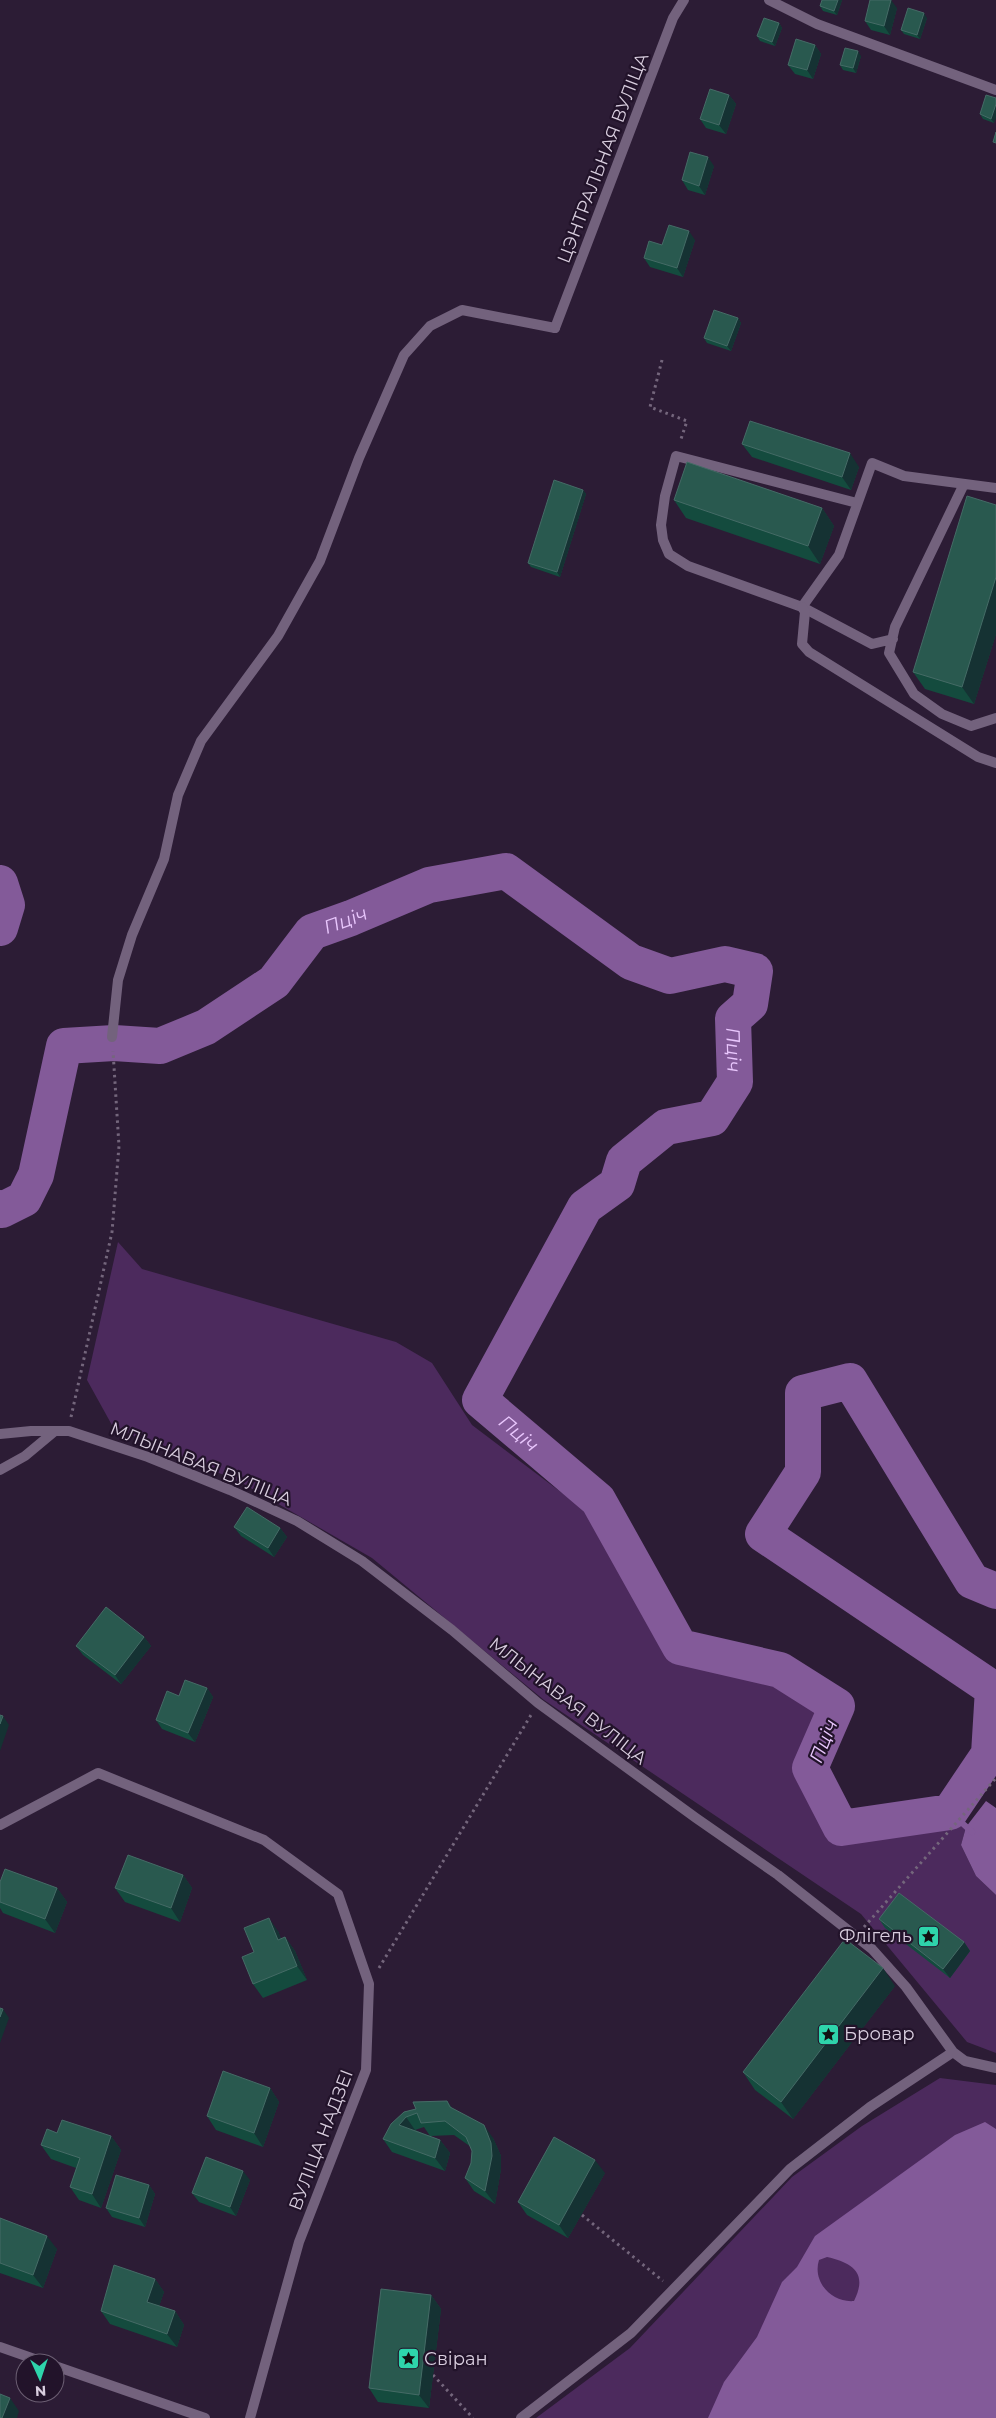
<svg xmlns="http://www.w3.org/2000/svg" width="996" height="2418" font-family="Montserrat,sans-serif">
<rect width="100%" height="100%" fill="#2c1c35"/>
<path fill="#4c2a5d" d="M118 1242 142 1269 396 1342 432 1363 472 1425 582 1508 678 1652 777 1674 829 1708 802 1764 839 1833 943 1817 948 1823 966 1827 961 1845 976 1876 996 1895V2053L967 2042 861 1914 544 1700 372 1558 242 1483 113 1427 87 1380Z
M940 2078 996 2085V2418H536L630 2348 792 2177 862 2126Z"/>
<path fill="#835a99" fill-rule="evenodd" d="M986 1801 996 1808V1895L976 1876 961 1845 966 1827Z
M985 2122 996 2129V2418H708L724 2382 757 2337 782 2282 797 2267 815 2236 955 2135ZM827 2257C853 2263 868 2273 854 2301 832 2303 812 2282 819 2260Z"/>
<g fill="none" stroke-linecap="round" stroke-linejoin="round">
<path stroke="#835a99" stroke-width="6" d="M950 1812 972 1832"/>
<g stroke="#835a99" stroke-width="36">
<path d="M0 883 7 905 0 928"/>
<path id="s1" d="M0 1208 2 1210 24 1199 36 1175 64 1046 114 1043 160 1046 206 1027 274 982 312 932 351 918 429 885 506 871 631 962 670 976 725 964 755 971 750 1004 733 1019 735 1082 712 1118 666 1127 624 1161 617 1184 585 1207 480 1400 598 1500 680 1647 780 1670 837 1706 810 1768 841 1828 950 1812 989 1754 993 1689 763 1534 803 1472V1393L850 1381 972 1581 996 1591"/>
</g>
<path stroke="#74667c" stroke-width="3" stroke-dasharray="2.5 4" stroke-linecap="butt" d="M662 360 650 407 687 421 680 442
M71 1417 112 1232 119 1146 113 1051
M864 1927 996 1778
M379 1968 531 1715
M582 2215 663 2281
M433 2375 473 2418"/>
<path stroke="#73627d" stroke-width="10" d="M964 484 895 627 889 653 914 694 942 714 971 726 996 718
M857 503 676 456 665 496 661 525 663 540 669 554 688 566 802 607 872 644 893 639
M802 607 839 555 872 463 904 476 996 488
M112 1037 118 980 132 935 164 859 178 795 201 741 278 636 320 561 359 458 404 355 430 326 462 310 555 328
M0 1470 25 1456 55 1431"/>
<path stroke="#73627d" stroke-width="10" d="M802 607 805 612 802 644 809 652 978 757 996 763"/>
<path stroke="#73627d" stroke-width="10" d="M769 0 817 24 996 90
M555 328 673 18 684 0
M0 1434 31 1431H69L148 1457 230 1490 297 1521 362 1561 452 1630 538 1703 696 1818 778 1875 872 1949 906 1987 953 2052 965 2061 996 2068
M0 1825 98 1773 264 1840 338 1894 369 1984 366 2070 299 2242 250 2418
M0 2347 46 2363
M55 2366 205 2418
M521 2418 631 2333 790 2169 870 2107 953 2052"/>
</g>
<path fill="#144b3e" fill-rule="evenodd" d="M842 0 837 15 823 11 820 6Z
M897 8 890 35 871 30 865 21Z
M927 18 920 39 904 34 901 30Z
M779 23 782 28 775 46 760 41 757 36Z
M815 45 821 54 813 79 795 74 788 65Z
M861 56 856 73 843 70 840 65Z
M729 95 736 104 726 134 706 128 700 119Z
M996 98 994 123 983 119 980 114Z
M714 166 705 195 688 190 682 180Z
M695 240 683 277 650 267 644 258 662 245Z
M738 318 741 323 731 351 707 343 704 338Z
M742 444 859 467 851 490 752 457Z
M583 490 586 494 560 577 531 567 528 563Z
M674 500 822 508 834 526 820 564 686 518Z
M996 505V634L974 704 925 689 913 672Z
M234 1527 280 1528 287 1537 274 1557 241 1536Z
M144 1637 151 1646 121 1684 83 1655 76 1646Z
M207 1688 213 1697 195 1742 162 1729 156 1720Z
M183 1875 192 1888 180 1922 125 1902 115 1888Z
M0 1882 57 1888 67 1902 55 1933 3 1913 0 1908Z
M879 1919 964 1942 970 1951 950 1978 885 1928Z
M278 1931 281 1939 285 1937 295 1951 307 1980 263 1998 253 1984 254 1952Z
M895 1986 793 2119 755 2090 743 2072Z
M270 2088 279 2102 263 2147 216 2130 207 2116Z
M447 2101 452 2108 493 2138 501 2156V2169L495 2204 474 2191 465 2178 471 2163 472 2151 471 2147 454 2135 430 2136 440 2140 450 2153 445 2171 392 2152 383 2139 404 2112ZM424 2127 430 2136 415 2130Z
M57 2133 111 2136 121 2150 101 2208 79 2200 70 2187 76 2168 51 2159 41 2145Z
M605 2173 568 2238 527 2215 518 2202Z
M250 2180 236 2216 199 2202 192 2193Z
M149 2185 155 2194 145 2227 112 2217 106 2208Z
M0 2219 57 2249 43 2288 0 2273Z
M155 2279 164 2292 159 2306 175 2311 184 2325 177 2347 110 2324 101 2311Z
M431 2295 441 2309 429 2408 378 2402 369 2388Z"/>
<path fill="#153233" d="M838 0H842L837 15 834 11Z
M891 0 897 8 890 35 884 26Z
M924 13 927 18 920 39 917 35Z
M779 23 782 28 775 46 772 42Z
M815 45 821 54 813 79 807 70Z
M858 51 861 56 856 73 853 68Z
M729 95 736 104 726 134 719 125Z
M996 104V118L994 123 991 119Z
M708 157 714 166 705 195 699 186Z
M689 231 695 240 683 277 677 268Z
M738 318 741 323 731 351 727 346Z
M850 453 859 467 851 490 842 477Z
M583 490 586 494 560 577 557 572Z
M822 508 834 526 820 564 808 546Z
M996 577V634L974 704 962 687Z
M280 1528 287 1537 274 1557 268 1548Z
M144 1637 151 1646 121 1684 115 1675Z
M207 1688 213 1697 195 1742 188 1733Z
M3 1716 9 1725 0 1751V1724Z
M183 1875 192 1888 180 1922 171 1908Z
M57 1888 67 1902 55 1933 45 1919Z
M269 1918 278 1931 287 1954 278 1940Z
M285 1937 295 1951 307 1980 297 1966Z
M964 1942 970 1951 950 1978 943 1969Z
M883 1968 895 1986 793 2119 781 2102Z
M3 2009 9 2018 0 2043V2017Z
M270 2088 279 2102 263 2147 254 2133Z
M406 2117 415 2130 408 2138 399 2125Z
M484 2125 493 2138 501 2156V2169L495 2204 485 2191Z
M111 2136 121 2150 101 2208 92 2194Z
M440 2140 450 2153 445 2171 435 2158Z
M595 2160 605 2173 568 2238 559 2225Z
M243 2171 250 2180 236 2216 230 2207Z
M149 2185 155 2194 145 2227 139 2218Z
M47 2236 57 2249 43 2288 33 2275Z
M155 2279 164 2292 156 2315 147 2302Z
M431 2295 441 2309 429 2408 419 2395Z
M175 2311 184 2325 177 2347 167 2334Z
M10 2398 19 2411 17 2418H2Z"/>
<path fill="#29594f" stroke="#456b66" d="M822 0H838L834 11 820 6Z
M870 0H891L884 26 865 21Z
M908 8 924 13 917 35 901 30Z
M764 18 779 23 772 42 757 36Z
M796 39 815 45 807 70 788 65Z
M845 48 858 51 853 68 840 65Z
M710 89 729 95 719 125 700 119Z
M986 95 996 98V104L991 119 980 114Z
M996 132V143L993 142Z
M690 152 708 157 699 186 682 180Z
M669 225 689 231 677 268 644 258 649 241 662 245Z
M714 310 738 318 727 346 704 338Z
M750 421 850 453 842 477 742 444Z
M687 462 822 508 808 546 674 500Z
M554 480 583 490 557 572 528 563Z
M967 496 996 505V577L962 687 913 672Z
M247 1507 280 1528 268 1548 234 1527Z
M106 1607 144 1637 115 1675 76 1646Z
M185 1680 207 1688 188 1733 156 1720 167 1691 179 1696Z
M0 1715 3 1716 0 1724Z
M128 1855 183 1875 171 1908 115 1888Z
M5 1869 57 1888 45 1919 0 1902V1882Z
M899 1893 964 1942 943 1969 879 1919Z
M269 1918 278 1940 285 1937 297 1966 253 1984 242 1957 254 1952 244 1928Z
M845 1939 883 1968 781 2102 743 2072Z
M0 2008 3 2009 0 2017Z
M223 2071 270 2088 254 2133 207 2116Z
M447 2101 450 2107 484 2125 491 2143 492 2156 485 2191 465 2178 471 2163 472 2151 466 2137 445 2121 421 2123 417 2113 406 2117 399 2125 440 2140 435 2158 383 2139 391 2124 404 2112 416 2109 413 2102Z
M62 2120 111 2136 92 2194 70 2187 80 2158 41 2145 47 2129 57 2133Z
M554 2137 595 2160 559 2225 518 2202Z
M206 2157 243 2171 230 2207 192 2193Z
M116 2175 149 2185 139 2218 106 2208Z
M0 2218 47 2236 33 2275 0 2263Z
M114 2265 155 2279 147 2302 175 2311 167 2334 101 2311Z
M381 2289 431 2295 419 2395 369 2388Z
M0 2394 10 2398 2 2418H0Z"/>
<defs>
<symbol id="sight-square" viewBox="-11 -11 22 22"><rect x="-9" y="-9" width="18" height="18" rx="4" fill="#2ed4ab" stroke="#22132a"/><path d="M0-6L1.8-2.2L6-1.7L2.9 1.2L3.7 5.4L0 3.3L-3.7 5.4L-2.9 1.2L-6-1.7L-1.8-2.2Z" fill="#111"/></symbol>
</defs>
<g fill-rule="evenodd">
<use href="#sight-square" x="916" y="1924" width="25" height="25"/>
<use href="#sight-square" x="816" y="2022" width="25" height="25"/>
<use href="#sight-square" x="396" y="2346" width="25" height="25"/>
</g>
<g text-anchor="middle" stroke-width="4.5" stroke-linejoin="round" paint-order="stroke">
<g font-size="18" fill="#d9cedf" stroke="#22132a">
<text transform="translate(603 158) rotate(-69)" y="6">ЦЭНТРАЛЬНАЯ ВУЛІЦА</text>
<text transform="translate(201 1464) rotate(22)" y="6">МЛЫНАВАЯ ВУЛІЦА</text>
<text transform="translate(568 1701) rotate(38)" y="6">МЛЫНАВАЯ ВУЛІЦА</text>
<text transform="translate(321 2140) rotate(-69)" y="6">ВУЛІЦА НАДЗЕІ</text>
</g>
<g font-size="18" fill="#d9cedf" stroke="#22132a" text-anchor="start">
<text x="912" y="1942" text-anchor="end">Флігель</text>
<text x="844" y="2040">Бровар</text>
<text x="424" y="2365">Свіран</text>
</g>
<g font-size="19" font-style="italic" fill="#e9c7fd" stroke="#22132a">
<text dy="7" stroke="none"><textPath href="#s1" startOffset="512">Пціч</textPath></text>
<text dy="7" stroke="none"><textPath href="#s1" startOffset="1051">Пціч</textPath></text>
<text dy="7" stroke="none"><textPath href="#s1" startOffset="1561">Пціч</textPath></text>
<text transform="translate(823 1741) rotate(-68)" y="7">Пціч</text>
</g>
</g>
<g transform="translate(40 2378) rotate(177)"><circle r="24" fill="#22132a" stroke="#6b5e72"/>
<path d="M0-4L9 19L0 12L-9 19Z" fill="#2ed4ab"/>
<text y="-8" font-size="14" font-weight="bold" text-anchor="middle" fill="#d9cedf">N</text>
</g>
</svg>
